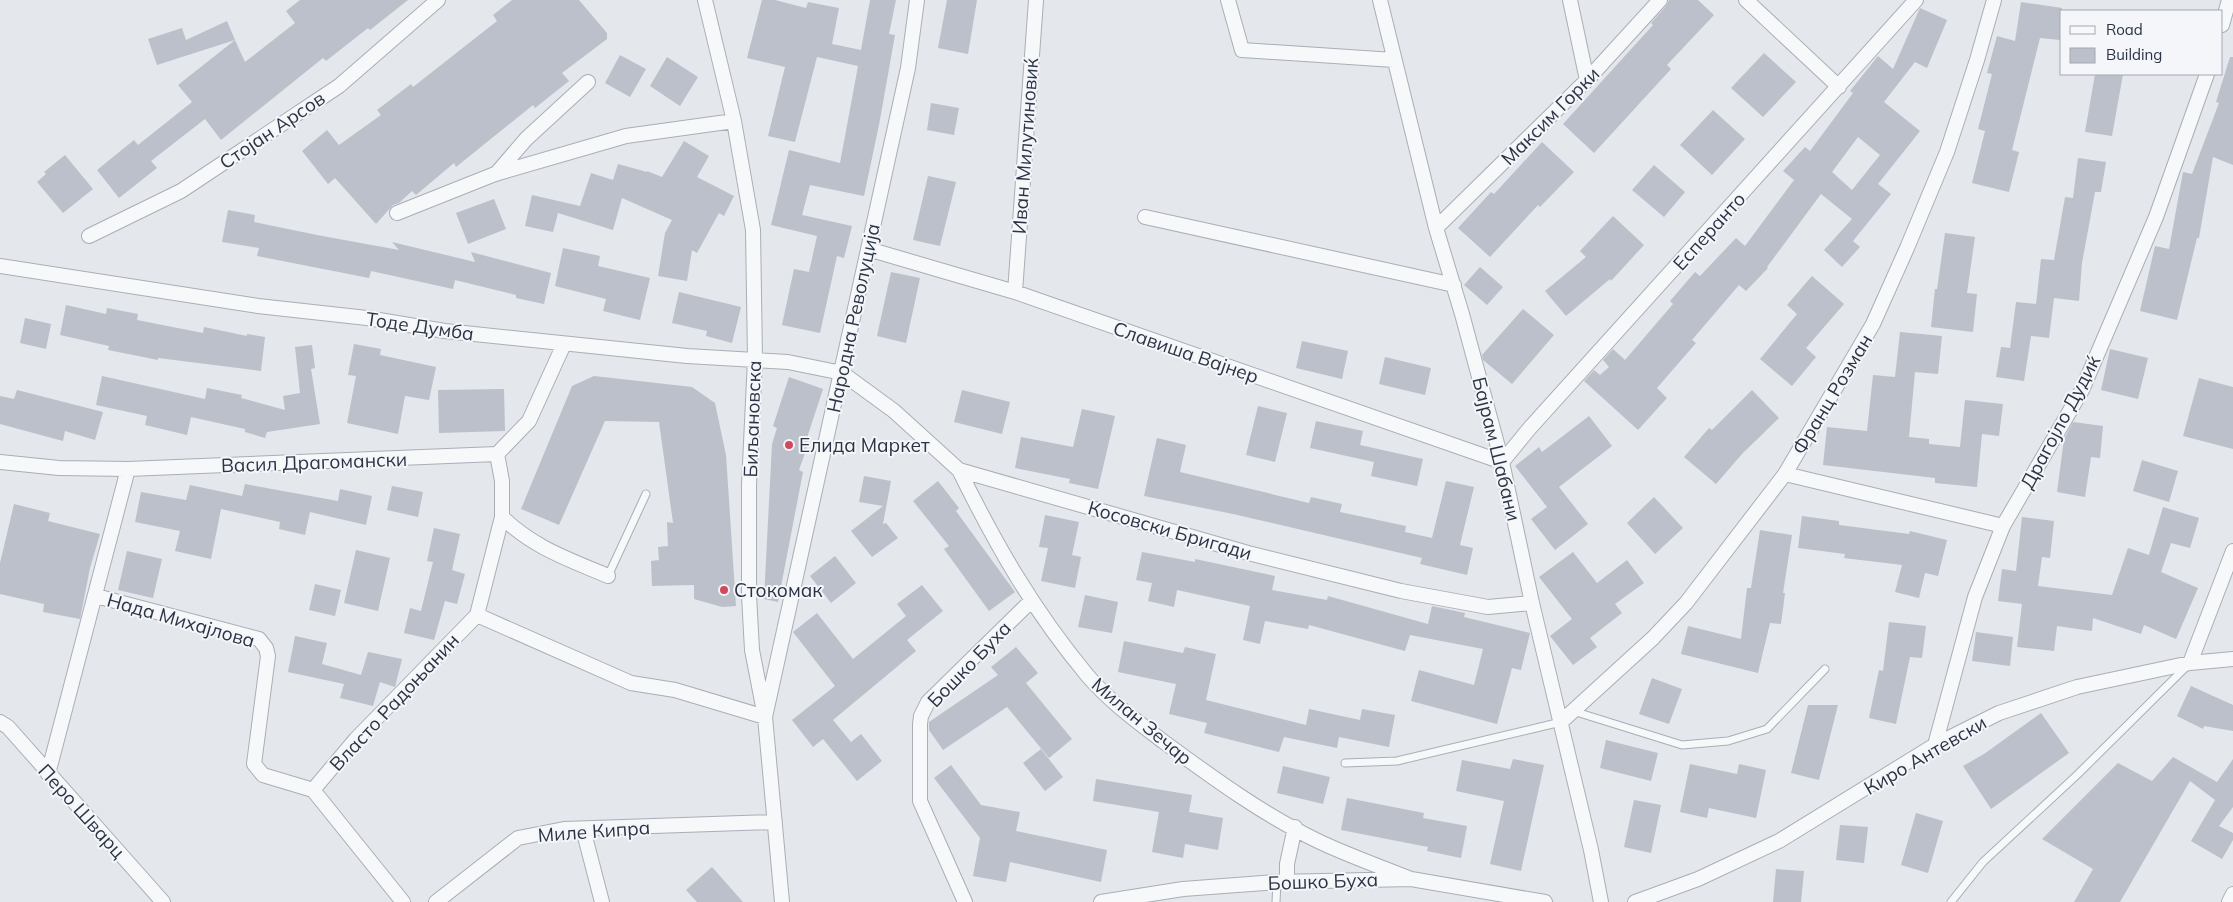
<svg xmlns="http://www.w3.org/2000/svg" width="2233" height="902" font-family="Mulish,sans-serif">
<rect width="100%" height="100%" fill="#e4e7ec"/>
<path fill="#bbc0ca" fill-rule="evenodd" d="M300 0H408L370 30 368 28 326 61 323 58 221 140 205 119 151 161 157 168 119 198 97 170 134 140 138 145 192 102 178 85 235 40 245 62 295 23 286 11Z
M512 0H579L607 33V39L562 73 569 81 535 108 533 105 456 167 454 163 416 195 412 191 399 203 393 205 376 224 335 178 328 184 302 151 327 130 339 145 381 115 377 110 411 84 413 87 497 21 493 15Z
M762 0H775L806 8 808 2 839 8 832 44 861 50 870 0H896L889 34 895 35 879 125 864 196 810 185 802 215 852 226 844 258 837 256 820 333 782 325 794 269 809 272 817 236 771 225 789 150 840 163 858 66 817 57 795 142 768 136 785 67 747 58Z
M947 0H977L968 54 938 48Z
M1669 0H1698L1714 15 1667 65 1671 69 1594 153 1563 124 1653 25 1651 23 1666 6Z
M2021 2 2062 8V28L2060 40 2040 38 2012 150 2019 152 2009 192 1972 183 1985 131 1978 129 1992 74 1987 73 1997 36 2015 41Z
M1920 8 1947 20 1927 68 1915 62 1884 102 1920 131 1878 184 1891 194 1853 241 1860 247 1842 267 1824 250 1852 219 1821 194 1767 267 1768 268 1746 291 1739 285 1692 340 1696 343 1657 388 1667 398 1638 430 1584 381 1594 370 1600 375 1609 367 1603 360 1613 349 1625 360 1673 304 1670 301 1695 272 1700 276 1736 238 1745 246 1794 180 1783 171 1805 147 1810 151 1853 93 1850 91 1878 56 1893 69ZM1858 137 1880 155 1852 190 1832 172Z
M227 21 235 40 157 65 148 39 182 28 186 40Z
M1764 53 1796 82 1763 117 1731 88Z
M620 55 646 69 630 97 605 83Z
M667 57 698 77 680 106 650 86Z
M2230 57H2233V165L2213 157 2199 238H2197L2177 320 2140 311 2155 246 2169 249 2183 172 2192 174 2219 103 2216 102Z
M2095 74H2123L2112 136 2085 132Z
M931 103 959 108 954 135 927 130Z
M1713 110 1745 139 1712 175 1680 145Z
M684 141 709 156 697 177 734 196 724 216 719 213 697 253 692 250 687 281 658 276 665 233 672 220 622 198 613 230 558 213 553 232 525 226 532 195 580 206 591 173 613 180 618 164 647 172V171L662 177Z
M1542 142 1574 172 1540 207 1538 205 1490 257 1458 228 1491 192 1494 194Z
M65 155 93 189 63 213 37 182 46 174 44 172Z
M2078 158 2106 162 2101 192H2095L2082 263 2079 301 2054 298 2049 338 2031 336 2024 381 1996 377 2001 347 2010 348 2016 302 2036 304 2041 259 2054 260 2065 197 2073 198Z
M1654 165 1685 192 1664 217 1632 190Z
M928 176 956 182 940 246 913 240Z
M494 199 506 229 468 244 456 213Z
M228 210 255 215 254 222 317 235 399 250 392 242 475 262 471 252 551 273 544 304 516 298V295L455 280 453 289 371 271 369 278 257 256 259 248 222 242Z
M1613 216 1644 245 1611 281 1610 279 1566 316 1545 291 1586 257 1580 251Z
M1945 233 1975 237 1967 293 1977 294 1973 332 1931 327 1935 289H1937Z
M563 248 600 256 598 266 650 278 640 320 603 311 606 299 555 286Z
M1480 267 1503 287 1487 305 1464 285Z
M891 272 920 278 906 343 877 336Z
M1812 276 1844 304 1806 348 1816 357 1792 386 1760 359 1797 314 1787 305Z
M679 292 741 307 732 343 706 336 707 331 672 323Z
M66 305 106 314 107 308 138 314 137 320 203 333 204 327 247 336V334L265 337 261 371 158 358V360L108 350 109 346 60 335Z
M1523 309 1554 335 1512 384 1483 360 1482 355Z
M25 318 51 324 46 349 20 343Z
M1900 332 1942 336 1938 374 1915 372 1909 437 1929 439V444L1960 447 1965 400 2003 404 1999 436 1982 434 1977 487 1935 483V478L1823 465 1827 427 1867 431 1873 375 1895 377Z
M1302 341 1348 351 1342 379 1296 368Z
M354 344 381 349 380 355 436 367 429 400 405 396 398 434 347 423 356 376 348 375Z
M312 345 315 368 311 369 320 424 267 432 265 438 245 432V429L191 417 187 435 145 425 147 416 96 405 102 376 205 399 207 388 242 395 241 398 285 410 283 396 300 393 295 347Z
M2110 349 2148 358 2138 399 2101 390Z
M1385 357 1431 368 1425 395 1379 384Z
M594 376 692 387 715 403 726 455 736 606 722 607 694 599V585L652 586 651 561 659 560 658 547 668 546 667 522 673 523 659 422 605 421 559 525 521 509 572 386Z
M789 377 823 389 806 441 809 442 799 470 803 472 778 602 764 599 772 444 777 428 773 426Z
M2199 378 2233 387V449L2183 436Z
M504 389 505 431 439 433 438 390Z
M17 390 103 412 95 440 65 431 63 441 0 424V396L14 399Z
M962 390 1010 402 1002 434 954 422Z
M1752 390 1779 418 1742 454 1716 484 1684 457 1709 428 1712 430Z
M1258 406 1287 413 1275 462 1246 455Z
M1082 409 1115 416 1098 489 1069 483 1070 479 1015 468 1021 437 1073 447Z
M1589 416 1612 446 1559 487 1588 524 1555 550 1531 519 1547 507 1515 466 1539 447 1542 452Z
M1316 421 1363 431 1360 445 1423 459 1417 486 1371 476 1374 462 1310 448Z
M2073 422 2103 426 2100 458 2091 457 2085 497 2057 492 2064 439Z
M1157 438 1186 445 1180 472 1309 503 1311 497 1342 504 1340 512 1406 526 1405 532 1432 538 1446 481 1474 487 1460 545 1473 548 1467 575 1420 564 1422 558 1233 514 1144 496Z
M2142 460 2178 471 2169 502 2133 491Z
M864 476 891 481 883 524 886 523 898 538 872 557 851 531 883 506 859 502Z
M938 481 959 508 956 511 1015 592 989 611 944 549 949 546 913 501Z
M245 484 338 501 340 489 372 496 366 525 310 512 305 535 279 529 280 522 221 509 211 559 175 551 180 531 135 522 141 492 186 500 190 485 242 496Z
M392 486 423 492 418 517 387 510Z
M1654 497 1683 528 1655 554 1627 523Z
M14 504 50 513 48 521 100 534 90 568 80 619 43 612 44 604 0 594V563Z
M2163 507 2199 518 2190 548 2171 543 2161 572 2198 588 2176 639 2144 625 2141 634 2093 618 2092 631 2057 626 2054 651 2017 647 2022 604 1998 601 2002 569 2016 571 2022 517 2054 521 2050 558 2042 557 2038 586 2112 595 2128 548 2149 555Z
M1045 515 1079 522 1072 555 1081 557 1075 588 1041 581 1048 548 1039 547Z
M1802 516 1839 521V525L1909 534 1910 531 1947 540 1938 576 1925 573 1919 598 1895 592 1902 565 1844 558 1845 554 1798 548Z
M434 528 460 534 452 570 465 574 457 604 445 601 434 640 404 633 410 608 421 611 433 562 427 561Z
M1760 530 1792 535 1783 593H1785L1781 624 1770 623 1758 673 1681 654 1688 626 1741 639 1747 588H1751Z
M356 550 390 558 378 611 344 603Z
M127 551 162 559 153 598 118 590Z
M1142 552 1195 562V559L1275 576 1272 590 1327 600 1328 596 1428 624 1432 606 1465 613 1464 617 1530 633 1521 670 1512 668 1497 724 1411 701 1419 670 1474 685 1483 649 1410 635 1405 651 1309 625 1308 629 1265 621 1260 644 1243 640 1250 606 1177 590 1174 607 1148 601 1152 583 1136 580Z
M1573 552 1597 583 1627 560 1644 583 1615 604 1622 613 1590 638 1597 647 1573 665 1550 636 1572 619 1539 577Z
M835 556 856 583 831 603 810 576Z
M315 584 341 590 335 616 309 610Z
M922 585 943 611 907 640 916 651 833 720 851 742 861 734 882 761 857 781 823 739 813 747 792 720 835 686 793 632 817 613 853 659 906 616 897 604Z
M1085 595 1118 602 1112 633 1078 627Z
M1889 622 1926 626 1922 658 1910 657 1896 724 1869 718 1879 670 1883 671Z
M1976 632 2013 637 2010 666 1972 661Z
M295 636 327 643 322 664 361 675 368 652 402 659 395 687 380 682 373 706 340 698 344 684 288 672Z
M1124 641 1183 653 1185 647 1216 654 1206 700 1306 725 1309 709 1360 720 1362 709 1395 715 1389 747 1339 737 1337 748 1284 737 1279 752 1204 733 1207 723 1169 714 1176 684 1118 672Z
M1016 647 1038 673 1026 683 1072 739 1049 758 1007 707 943 750 929 730V722L998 675 991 667Z
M1652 678 1682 689 1669 724 1639 714Z
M2191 686 2233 705V731L2204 726 2203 729 2177 716Z
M1808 705H1838L1819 780 1791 773Z
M2041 713 2069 753 1991 809 1963 766 1984 754Z
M1606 740 1658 753 1651 781 1600 768Z
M1041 749 1063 777 1045 791 1023 763Z
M2173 757 2217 782 2233 759V807L2219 826 2233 833V840L2222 859 2191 841 2215 800 2190 781 2120 902H2074L2093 869 2042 839 2118 763 2152 781Z
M1513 759 1544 765 1521 871 1490 864 1504 801 1456 791 1462 760 1510 769Z
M1690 764 1737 774 1739 764 1766 770 1756 818 1709 808 1707 818 1680 812Z
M951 765 981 805 1020 812 1016 831 1107 850 1101 882 1010 862 1006 882 973 876 980 838 934 778Z
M1283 766 1330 777 1323 804 1277 793Z
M1096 779 1192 795 1189 812 1223 818 1218 850 1185 844 1183 858 1152 852 1159 812 1093 801Z
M1347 798 1424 813 1423 818 1467 826 1461 858 1427 851 1428 847 1341 830Z
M1634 800 1661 805 1651 853 1624 847Z
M1916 813 1943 821 1928 873 1901 865Z
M1840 825 1868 827 1864 863 1836 860Z
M712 867 743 902H697L686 890Z
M1776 869 1804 871 1801 902H1773Z"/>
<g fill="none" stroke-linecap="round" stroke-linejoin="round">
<defs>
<path id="service" d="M608 576 646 494
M1573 711 1682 745 1728 741 1767 729 1825 669
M1345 763 1397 761 1561 722
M1276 902 1277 882
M1951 902 1983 862 2077 775 2188 665"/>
<path id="minor" d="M1228 0 1242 50 1394 60
M1380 0 1436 228 1462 314 1502 462 1532 603 1591 850 1601 902
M1570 0 1587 80
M1746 0 1839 87
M2222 25 2229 0
M496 174 526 139 588 82
M397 213 495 174 626 136 734 121
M1145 217 1454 285
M1436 228 1587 80 1660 0
M89 236 181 191 339 86 438 0
M868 249 1015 292 1502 462
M0 266 258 306 367 318 445 331 687 356 788 362 842 373 894 411 959 470 1248 553 1401 591 1488 607 1532 603
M1015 292 1036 0
M0 462 59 468 128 469 497 454 529 421 564 344
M1502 462 1529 429 1916 0
M959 470C996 545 1033 610 1087 675 1109 701 1138 722 1164 742 1213 778 1265 816 1320 842 1350 856 1381 867 1411 879
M1785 474 2003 526
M502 517C534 548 568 559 608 576
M96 596 259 639 266 648 268 656 254 764 263 775 313 790 403 902
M477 615 631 683 675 690 765 717 752 650 749 595V485L755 359 753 230 734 121 705 0
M2190 663 2233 551
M1562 721 1653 638 1686 603 1785 474 1873 324 1907 248 1947 152 1977 60 1994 0
M0 722 8 727 163 902
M1935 745 1975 597 2003 526 2082 390 2156 217 2207 74
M48 774 128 469
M313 790 356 739 477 615 502 517V481L497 454
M583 829 602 902
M1287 882V864L1295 827
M436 902 518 838 564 829 775 822
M782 902 765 717 908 68 917 0
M965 902 920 801V724L921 716 928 702 1031 601
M1101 902 1183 889 1277 882 1411 879 1545 902
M1635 902 1698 879 1779 841 1935 745 1999 713 2077 687 2190 663 2233 659
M2229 902 2233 894"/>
</defs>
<use href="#service" stroke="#a9aeb7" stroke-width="9"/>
<use href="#minor" stroke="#a9aeb7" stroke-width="16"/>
<use href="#service" stroke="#f7f8fa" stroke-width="7"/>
<use href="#minor" stroke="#f7f8fa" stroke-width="14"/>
</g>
<g fill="#d1495b" stroke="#f4f6f9" stroke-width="2">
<circle cx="789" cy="445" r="5"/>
<circle cx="724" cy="590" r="5"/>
</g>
<g text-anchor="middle" stroke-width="4" stroke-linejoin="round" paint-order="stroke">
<g font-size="19" fill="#2b3445" stroke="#f4f6f9">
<text transform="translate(1550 116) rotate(-45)" y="7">Максим Горки</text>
<text transform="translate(272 130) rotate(-34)" y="7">Стојан Арсов</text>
<text transform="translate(1025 146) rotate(-86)" y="7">Иван Милутиновиќ</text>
<text transform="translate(1709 231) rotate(-48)" y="7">Есперанто</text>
<text transform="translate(853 318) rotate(-78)" y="7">Народна Револуција</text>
<text transform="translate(420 326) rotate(8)" y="7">Тоде Думба</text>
<text transform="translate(1186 352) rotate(19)" y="7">Славиша Вајнер</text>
<text transform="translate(1832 394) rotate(-59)" y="7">Франц Розман</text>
<text transform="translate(752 419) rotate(-88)" y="7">Биљановска</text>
<text transform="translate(2060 422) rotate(-62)" y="7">Драгојло Дудиќ</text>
<text transform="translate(1497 449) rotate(76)" y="7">Бајрам Шабани</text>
<text transform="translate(314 462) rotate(-2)" y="7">Васил Драгомански</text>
<text transform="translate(1170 530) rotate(16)" y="7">Косовски Бригади</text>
<text transform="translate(181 620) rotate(16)" y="7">Нада Михајлова</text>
<text transform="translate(969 664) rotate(-46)" y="7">Бошко Буха</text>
<text transform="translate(394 702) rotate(-47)" y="7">Власто Радоњанин</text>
<text transform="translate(1142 721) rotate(40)" y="7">Милан Зечар</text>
<text transform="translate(1925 755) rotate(-30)" y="7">Киро Антевски</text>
<text transform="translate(82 811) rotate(48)" y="7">Перо Шварц</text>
<text transform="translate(594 831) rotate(-4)" y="7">Миле Кипра</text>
<text transform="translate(1323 881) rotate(-2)" y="7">Бошко Буха</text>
</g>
<g font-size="19" fill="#2b3445" stroke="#f4f6f9" text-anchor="start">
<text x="799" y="452">Елида Маркет</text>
<text x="734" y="597">Стокомак</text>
</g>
</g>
<rect x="2060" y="10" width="162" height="65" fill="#f4f6f9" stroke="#a4a8b1"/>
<rect x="2070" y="26" width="25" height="8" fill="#f7f8fa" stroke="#a4a8b1"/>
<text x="2106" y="35" font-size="15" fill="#2b3445">Road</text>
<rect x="2070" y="48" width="25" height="15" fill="#bbc0ca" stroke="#a4a8b1"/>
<text x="2106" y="60" font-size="15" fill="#2b3445">Building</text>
</svg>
